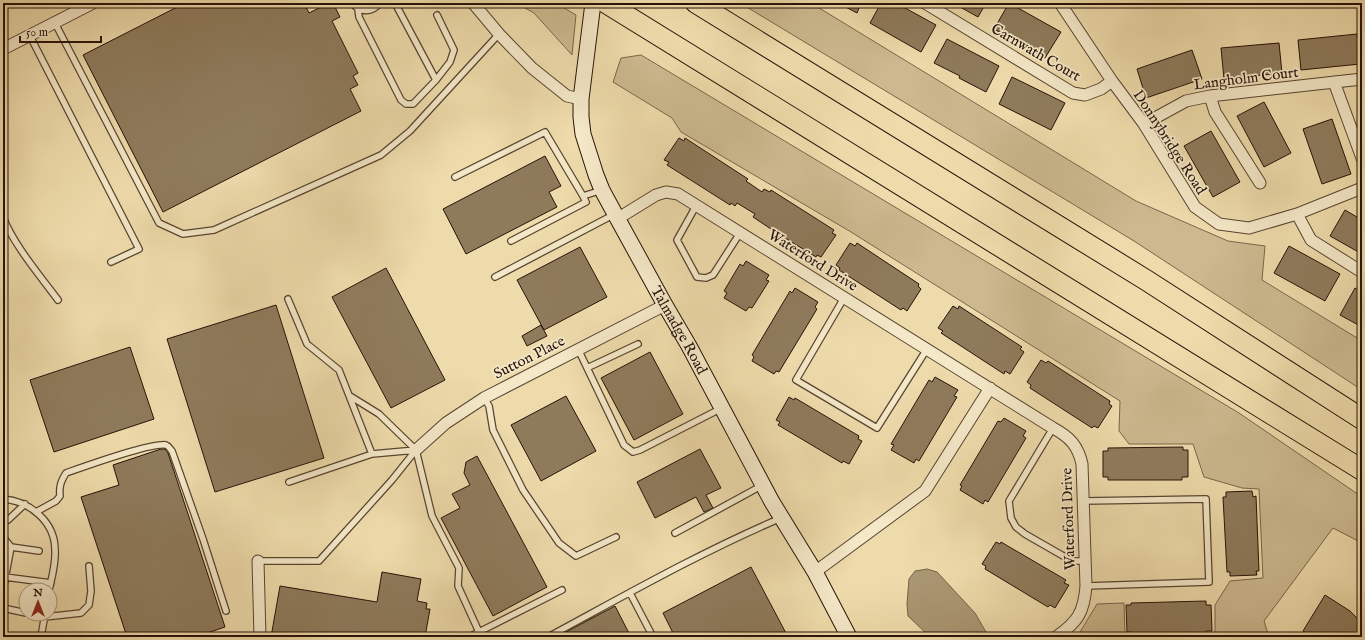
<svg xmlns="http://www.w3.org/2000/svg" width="1365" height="640" font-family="'IM FELL English',serif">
<rect width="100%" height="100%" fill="#eedbab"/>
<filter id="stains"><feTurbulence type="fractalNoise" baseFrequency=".005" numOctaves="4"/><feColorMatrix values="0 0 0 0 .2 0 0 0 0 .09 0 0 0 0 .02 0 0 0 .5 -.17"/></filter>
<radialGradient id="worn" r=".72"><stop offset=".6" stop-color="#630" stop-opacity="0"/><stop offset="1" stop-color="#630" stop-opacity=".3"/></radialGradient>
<path fill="#ccb98f" stroke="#79664b" d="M516 3H556L576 15 572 55 534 13Z
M740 3H811L1136 201 1228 241 1265 246 1262 280 1362 341V390L1134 241Z
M641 55 1239 413 1362 497V543L1333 528 1264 621 1269 637H1077L1097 604 1124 603 1125 636H1215V605L1230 581 1263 578 1259 489 1242 488 1204 477 1193 444H1129L1119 431 1120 401 851 232 681 132 672 118 613 82 621 58Z"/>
<path fill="#aa9773" stroke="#756248" d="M927 569 937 572 975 613 986 632 985 637H930L908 616 907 604 909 579 915 571Z"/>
<path fill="#8e7b5c" stroke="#261207" d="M185 3H304L309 13 329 3H333L340 17 332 21 358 73 353 76 358 85 350 89 361 111 163 212 83 55Z
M838 3H861L857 13Z
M881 3H896L936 25 921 52 870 23Z
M953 3H986L978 17Z
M1009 3 1061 32 1045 58 994 29Z
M1357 34 1360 64 1301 70 1298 40Z
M947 39 999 66 986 92 959 78 960 76 934 63Z
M1279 43 1282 73 1224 79 1221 48Z
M1192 50 1202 79 1146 98 1137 69Z
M1012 77 1065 103 1051 130 999 104Z
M1264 102 1291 153 1264 167 1237 116Z
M1332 119 1351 174 1322 184 1303 129Z
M1211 131 1240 182 1213 197 1184 146Z
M679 138 684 141 685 138 748 179 746 181 762 192 764 189 770 192 771 190 834 230 832 233 836 235 821 257 817 255 816 257 780 235 753 217 755 214 737 203 735 206 731 203 730 205 667 165 669 162 664 160Z
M545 156 561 186 549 192 557 207 466 254 443 209Z
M1345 210 1362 220V254L1330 236Z
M850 243 855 246 857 243 919 284 918 286 921 289 907 311 903 308 901 310 839 270 840 268 836 265Z
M1289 246 1340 274 1325 301 1274 273Z
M580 247 607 297 544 330 517 280Z
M746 261 769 275 766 280 769 281 752 308 749 307 746 311 724 298 727 293 724 291 740 264 743 266Z
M386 268 445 380 391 408 332 297Z
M795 288 818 302 815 307 817 309 779 372 776 371 774 374 752 361 754 357 752 355 790 291 792 293Z
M1355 288 1362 292V327L1340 315Z
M276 305 324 458 215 492 167 339Z
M953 306 958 309 959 306 1022 347 1020 349 1024 352 1010 374 1005 371 1004 374 941 333 943 331 938 328Z
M541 325 547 336 527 346 522 336Z
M130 347 154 419 54 452 30 380Z
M650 352 683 414 634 440 601 378Z
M1041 360 1046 363 1048 361 1110 401 1109 404 1112 406 1098 428 1094 426 1092 428 1030 388 1031 385 1027 382Z
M935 377 958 390 954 396 957 397 919 461 916 459 914 463 891 450 894 445 891 444 929 380 932 382Z
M566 396 596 451 541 481 511 425Z
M789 397 794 400 795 398 859 436 858 439 862 441 849 464 843 461 842 463 778 425 780 422 776 420Z
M1004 418 1026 431 1023 436 1026 438 988 502 985 500 983 504 960 490 962 486 960 485 998 421 1001 422Z
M1183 447V450H1188V477H1182V480H1108V477H1103V451H1108V448Z
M161 449H165L168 453 225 627 195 637H127L81 497 119 485 113 465Z
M700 449 721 488 706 495 713 508 704 512 696 497 655 518 637 482Z
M477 456 547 587 493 616 441 518 460 508 452 494 470 485 464 473 466 462Z
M1252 491 1253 497 1256 496 1259 571H1256L1257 575 1230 576V572H1227L1223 497H1226V492Z
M996 542 1000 544 1001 542 1066 580 1064 583 1069 585 1055 608 1050 605 1048 607 985 569 986 566 982 564Z
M751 567 788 637H675L663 613Z
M382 572 421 579 417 601 427 603 426 609H430L425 637 411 636V637H271L280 586 377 602Z
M1325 595 1350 611 1362 623V637H1312L1303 631Z
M1206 601V605H1211L1212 631H1206V634L1131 635V632H1127L1126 605H1131V603Z
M615 606 631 637H557L566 632Z"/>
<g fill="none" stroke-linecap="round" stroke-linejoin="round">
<defs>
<path id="lane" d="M352 3C360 13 372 13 380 3
M358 9 359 17 401 100 406 104H413L436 80 395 3
M55 23 159 223 183 234 214 230 381 155 410 131 499 34
M30 36 139 249 111 262
M436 80 450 62 454 50 437 15
M455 177 545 132 583 196 602 190
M696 206 677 240 697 277 706 278 713 275 740 233
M3 217C13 244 41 277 58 300
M511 241 586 202 583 196
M495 277 615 214
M844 298 796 380 877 428 927 349
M288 299 307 344 339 370 372 454
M578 349 624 445 633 452 640 450 720 409
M587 368 638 344
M350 396 379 414 416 450 432 516 459 568 458 586 479 632
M484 398 489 406 493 430 523 490 559 543 576 556 616 537
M1053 428 1009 501 1011 518 1016 527 1025 534 1072 561H1085
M289 482 372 454 416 450
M3 499C30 501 55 522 55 550 56 563 52 577 49 590
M1083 501 1206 499 1209 582 1086 586
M36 512 56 501 60 496C59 486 61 481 66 473 83 467 152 442 166 445 169 446 170 449 172 451L203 539 226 611
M3 522 8 520 25 504
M675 533 763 485
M3 537 11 547 3 590
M11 547 39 551
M258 561H319L392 480 416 450
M5 577 51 583
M630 593 653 637
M3 608 26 613
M32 614 45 617 81 613 89 605 91 591 89 566
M41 637 45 614
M469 637 562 590
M548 637C624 596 701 552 781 518"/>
<path id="street" d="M473 3 499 34 532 68 567 96 581 99
M925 3 1073 93 1085 95 1101 89 1112 81
M1060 3 1112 81 1144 124 1195 207 1219 224 1249 228 1297 214 1362 188
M3 49 93 3
M1334 82 1362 158
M1210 96 1215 112 1260 183
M1144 124 1186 101 1210 96 1362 79
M1297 214 1311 240 1362 272
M617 219 656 195 666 192 678 194 1053 428C1070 437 1078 446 1082 464L1086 586C1084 612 1078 622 1056 637
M416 450 446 423 484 398 665 305
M258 561 260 637
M815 572 925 491 990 388"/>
<g id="secondary">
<path id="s1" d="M593 3 581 99V117L583 134 596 175 602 190 615 214 665 305 689 346 772 502 815 572 849 637"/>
</g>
<path id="highway" d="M606 3 1362 470
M696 3 1146 280 1362 419"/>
</defs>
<use href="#lane" stroke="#584430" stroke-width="8"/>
<use href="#street" stroke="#584430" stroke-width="13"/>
<use href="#secondary" stroke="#261207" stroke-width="17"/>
<use href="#highway" stroke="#261207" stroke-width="22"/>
<use href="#lane" stroke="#f4e8c8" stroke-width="5.5"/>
<use href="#street" stroke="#f4e8c8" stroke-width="11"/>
<use href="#secondary" stroke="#f4e8c8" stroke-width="15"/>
<use href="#highway" stroke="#eedbab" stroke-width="20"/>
</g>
<g text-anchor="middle" stroke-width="3.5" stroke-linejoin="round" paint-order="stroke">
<g font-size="15" fill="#261207" stroke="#f4e8c8">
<text transform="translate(1036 52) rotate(30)" y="5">Carnwath Court</text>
<text transform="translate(1246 78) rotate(-7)" y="5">Langholm Court</text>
<text transform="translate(1170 142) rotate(57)" y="5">Donnybridge Road</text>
<text transform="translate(813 260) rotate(32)" y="5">Waterford Drive</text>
<text dy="5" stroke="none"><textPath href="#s1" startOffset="351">Talmadge Road</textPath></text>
<text transform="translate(529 357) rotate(-27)" y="5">Sutton Place</text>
<text transform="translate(1068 519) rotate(-92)" y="5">Waterford Drive</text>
</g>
</g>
<rect width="1365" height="640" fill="none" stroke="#eedbab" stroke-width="16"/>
<rect x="4" y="4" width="1357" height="632" fill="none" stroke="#261207" stroke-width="2"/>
<rect x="8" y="8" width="1349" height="624" fill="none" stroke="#261207"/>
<g transform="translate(38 602)"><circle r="19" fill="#f4e8c8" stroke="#a2927b"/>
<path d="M0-3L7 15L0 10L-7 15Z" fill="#8f2418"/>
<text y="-6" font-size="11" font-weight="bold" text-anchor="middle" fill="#261207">N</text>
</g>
<path d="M20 36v6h81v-6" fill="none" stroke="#261207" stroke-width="2"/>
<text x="26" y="36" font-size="12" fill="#261207" stroke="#f4e8c8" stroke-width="3" paint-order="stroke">50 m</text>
<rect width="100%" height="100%" filter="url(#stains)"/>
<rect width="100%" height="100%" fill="url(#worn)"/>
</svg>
